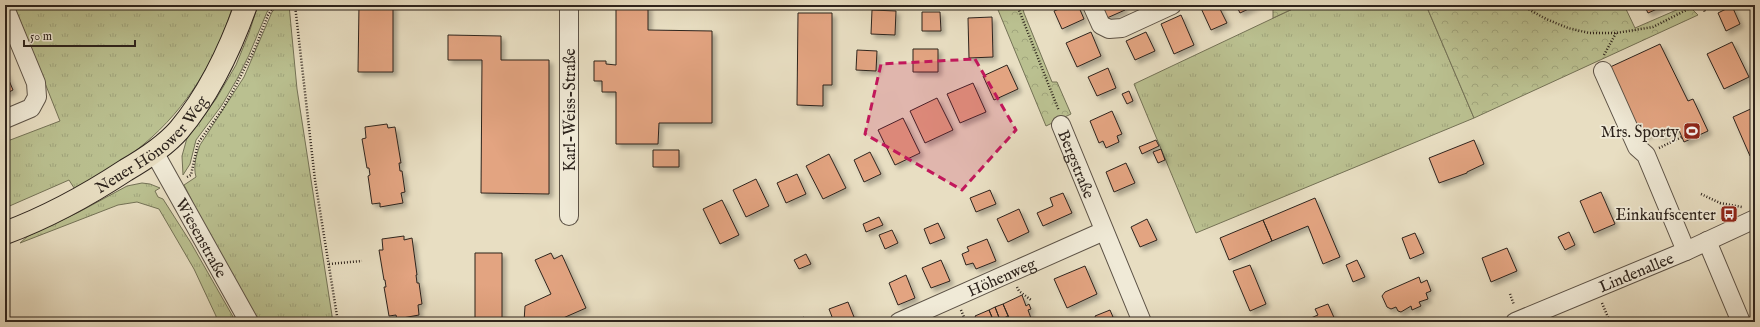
<svg xmlns="http://www.w3.org/2000/svg" width="1760" height="327" font-family="'IM FELL English',serif">
<defs>
<pattern id="grass-tufts" width="24" height="20" patternUnits="userSpaceOnUse"><rect width="24" height="20" fill="#bac090"/><path d="M3 7l-1-3M5 7V3M7 7l1-3M15 17l-1-3M17 17v-4M19 17l1-3" fill="none" stroke="#a0a57c"/></pattern>
<pattern id="park-crowns" width="20" height="18" patternUnits="userSpaceOnUse"><rect width="20" height="18" fill="#bac090"/><path d="M2 6a3 3 0 1 1 6 0M12 15a3 3 0 1 1 6 0" fill="none" stroke="#a0a57c"/></pattern>
<filter id="shadow"><feDropShadow dx="3.5" dy="3.5" stdDeviation="2" flood-color="#0004"/></filter>
</defs>
<rect width="100%" height="100%" fill="#e8dec2"/>
<filter id="stains"><feTurbulence type="fractalNoise" baseFrequency=".005" numOctaves="4"/><feColorMatrix values="0 0 0 0 .2 0 0 0 0 .09 0 0 0 0 .02 0 0 0 .5 -.17"/></filter>
<radialGradient id="worn" r=".72"><stop offset=".6" stop-color="#630" stop-opacity="0"/><stop offset="1" stop-color="#630" stop-opacity=".3"/></radialGradient>
<path fill="url(#grass-tufts)" stroke="#747256" d="M14 5H233C217 59 187 108 144 144 123 162 99 176 76 191L69 180 5 208V142L60 121Z
M258 5H272L267 12 249 55 237 79 222 105 196 140 190 164 183 175 182 156 187 138 216 99 236 65 249 33Z
M278 5H289L297 89 333 322H257L211 239 184 185 196 177C193 166 196 156 200 145L244 77 272 12Z
M1301 5H1426L1474 118 1196 233 1134 84Z
M142 183 150 184 160 188 155 191 158 197 163 199 191 243 236 322H217L216 316 194 269 159 209 137 202 118 205 20 243 28 236 79 212 127 186Z"/>
<path fill="url(#park-crowns)" stroke="#747256" d="M996 5H1022L1024 13 1052 82H1057L1071 114 1046 126Z
M1273 5H1301L1273 18Z
M1426 5H1624L1635 28 1688 5 1698 15 1474 118Z"/>
<path fill="#e3a481" stroke="#2e241d" filter="url(#shadow)" d="M359 5H393V72H358Z
M616 5H648V30L712 31V123H659L658 144H616V92H602V81H594V61H606V64L616 65Z
M1069 5H1078L1084 19 1062 29 1054 11Z
M1102 5H1123L1125 10 1107 18Z
M1135 5H1147L1137 10Z
M1203 5H1218L1227 23 1211 30 1200 6Z
M1236 5H1257L1240 13Z
M1644 5H1666L1648 13Z
M1732 6 1740 24 1726 31 1718 13Z
M872 10 896 11 895 35 871 34Z
M922 12H940L941 31H922Z
M798 13H832V85H823V106L797 105Z
M1181 15 1194 45 1174 54 1161 24Z
M992 17 993 57 969 58 968 18Z
M1091 32 1101 56 1077 67 1066 43Z
M1146 32 1155 51 1135 60 1126 41Z
M448 35 501 36V60H549V194L481 193 482 60H448Z
M1732 42 1749 77 1724 89 1707 54Z
M1660 44 1688 101 1693 99 1708 131 1684 142 1678 128 1660 136 1657 130 1639 138 1608 68Z
M913 49H938V72H913Z
M857 50 877 51 876 71 856 70Z
M1007 65 1018 89 994 100 983 76Z
M1108 68 1116 88 1097 96 1088 77Z
M5 71 13 90 5 94Z
M973 83 986 112 960 123 947 94Z
M1129 91 1133 101 1127 104 1122 94Z
M937 98 953 130 925 143 910 111Z
M1755 107V154L1750 156 1733 117Z
M1112 111 1122 134 1117 136 1119 142 1106 148 1103 141 1099 143 1090 121Z
M903 118 920 153 895 165 878 130Z
M387 124 388 128 395 127 401 163H399L400 171H402L405 192 401 193 403 203 380 207V203L372 204 368 176 370 175 369 168H367L362 139 366 138 365 127Z
M1156 140 1159 146 1142 154 1139 147Z
M1474 140 1484 164 1467 172V173L1439 183 1429 158Z
M1161 149 1165 160 1158 163 1153 152Z
M653 150H679V167H653Z
M870 152 881 174 864 182 854 160Z
M829 154 846 188 823 199 806 166Z
M1126 163 1135 183 1114 192 1106 172Z
M797 174 806 194 786 203 777 183Z
M756 179 769 206 746 217 733 190Z
M990 190 996 204 976 212 970 198Z
M1601 192 1615 224 1594 233 1580 201Z
M1063 193 1072 213 1043 226 1037 213 1053 206 1050 198Z
M1315 198 1340 257 1323 264 1308 226 1272 241 1263 220Z
M722 200 739 235 720 244 703 209Z
M1019 209 1029 232 1008 242 997 219Z
M879 217 883 225 866 232 863 224Z
M1147 219 1157 240 1140 247 1131 227Z
M1263 220 1272 241 1229 260 1220 238Z
M938 223 945 238 930 244 924 229Z
M892 230 898 243 885 249 879 235Z
M1569 232 1575 245 1565 250 1558 237Z
M1415 233 1424 253 1410 259 1402 238Z
M404 236V240L412 238 417 275H416L417 283H419L422 304 418 305 419 315 397 319 396 315 389 316 384 287H386L385 280H384L379 250H383L382 239Z
M987 239 996 261 976 269 973 263 966 265 962 254 969 251 967 247Z
M1507 248 1517 271 1491 282 1482 258Z
M475 253H502V322H475Z
M551 253 554 259 562 255 586 308 554 322H524L525 306 551 294 535 260Z
M806 254 811 264 799 269 794 260Z
M941 260 950 281 931 288 922 268Z
M1357 260 1365 277 1353 282 1346 265Z
M1250 265 1266 304 1250 311 1233 271Z
M1085 266 1097 294 1067 308 1054 279Z
M906 275 915 298 898 305 889 283Z
M1419 277 1421 283 1427 280 1431 291 1426 293 1428 299 1419 302 1421 306 1412 310 1411 306 1401 312 1398 311 1396 307 1391 309 1387 307 1382 296 1385 292Z
M1022 295 1026 306 1029 304 1031 309 1028 310 1032 321 1022 322 1021 320 1011 322 1003 304Z
M848 302 856 322H834L829 309Z
M1003 304 1008 316 1000 320 995 307Z
M1328 304 1336 322H1307L1306 320 1318 315 1315 309Z
M995 307 1000 320 999 322H994L989 310Z
M989 310 994 322H978L975 316Z
M1110 310 1113 317 1102 322H1097L1095 316Z
M804 317 806 322H794Z
M1113 317 1115 322H1102Z"/>
<g fill="none" stroke-linecap="round" stroke-linejoin="round">
<defs>
<g id="minor">
<path d="M1092 5 1101 25 1109 29 1122 28 1172 5"/>
<path d="M5 8 36 83 37 97 31 108 5 119"/>
<path d="M1603 71 1637 147 1646 155 1686 251"/>
<path id="s1" d="M1061 125 1142 322"/>
<path id="s2" d="M154 152 249 322"/>
<path d="M569 216V5"/>
<path d="M1707 241 1741 322"/>
<path id="s3" d="M899 322 1104 231"/>
<path id="s4" d="M1515 322 1686 251 1755 219"/>
</g>
<g id="major">
<path id="s5" d="M5 233C48 217 88 195 126 170 145 159 164 147 179 130 210 93 230 50 246 5"/>
</g>
</defs>
<use href="#minor" stroke="#5c5246" stroke-width="20"/>
<use href="#major" stroke="#2e241d" stroke-width="24"/>
<path stroke="#2e241d" stroke-width="2.5" stroke-dasharray="1 2" stroke-linecap="butt" d="M295 5 315 180 338 322
M1017 5 1059 111
M1521 5 1546 19 1568 28 1589 33H1616L1653 27 1696 5
M1702 5 1705 12
M1604 55 1616 33
M1659 148 1682 137
M187 177 191 175 198 143 222 110 234 89 255 48 268 15 275 5
M1701 194 1720 203 1742 207
M329 264 362 261
M1017 287 1019 291 1031 300
M1510 294 1514 305
M1602 303 1610 322
M961 310 966 322
M1635 322H1637
M1716 322 1723 319"/>
<use href="#minor" stroke="#f0ead7" stroke-width="18"/>
<use href="#major" stroke="#e8dec2" stroke-width="22"/>
</g>
<path fill="#c2185b" fill-opacity="0.2" stroke="#c2185b" stroke-width="3" stroke-dasharray="8 5" stroke-linejoin="round" d="M975 59 1016 130 962 190 865 134 881 64Z"/>
<defs>
<symbol id="stadium-square" viewBox="-11 -11 22 22"><rect x="-9" y="-9" width="18" height="18" rx="4" fill="#8f2418" stroke="#f0ead7"/><path d="M0-5a6.5 5 0 1 0 0 10a6.5 5 0 1 0 0-10ZM-3.5-1.8h7v3.6h-7Z" fill="#fff"/></symbol>
<symbol id="bus-square" viewBox="-11 -11 22 22"><rect x="-9" y="-9" width="18" height="18" rx="4" fill="#8f2418" stroke="#f0ead7"/><path d="M-5-6H5V4H4V6H2V4H-2V6H-4V4H-5ZM-3.5-4V0h7V-4ZM-3.5 1.2v1.5H-2V1.2ZM2 1.2v1.5H3.5V1.2Z" fill="#fff"/></symbol>
</defs>
<g fill-rule="evenodd">
<use href="#stadium-square" x="1682" y="121" width="20" height="20"/>
<use href="#bus-square" x="1719" y="204" width="20" height="20"/>
</g>
<g text-anchor="middle" stroke-width="3.5" stroke-linejoin="round" paint-order="stroke">
<g font-size="16" fill="#2e241d" stroke="#f0ead7">
<text transform="translate(569 110) rotate(-90)" y="6">Karl-Weiss-Straße</text>
<text dy="6" stroke="none"><textPath href="#s5" startOffset="173">Neuer Hönower Weg</textPath></text>
<text dy="6" stroke="none"><textPath href="#s1" startOffset="42">Bergstraße</textPath></text>
<text dy="6" stroke="none"><textPath href="#s2" startOffset="98">Wiesenstraße</textPath></text>
<text dy="6" stroke="none"><textPath href="#s4" startOffset="131">Lindenallee</textPath></text>
<text dy="6" stroke="none"><textPath href="#s3" startOffset="112">Höhenweg</textPath></text>
</g>
<g font-size="16" fill="#2e241d" stroke="#f0ead7" text-anchor="end">
<text x="1679" y="137">Mrs. Sporty</text>
<text x="1716" y="220">Einkaufscenter</text>
</g>
</g>
<rect width="1760" height="327" fill="none" stroke="#e8dec2" stroke-width="20"/>
<rect x="6" y="6" width="1748" height="315" fill="none" stroke="#2e241d" stroke-width="2"/>
<rect x="10" y="10" width="1740" height="307" fill="none" stroke="#2e241d"/>
<path d="M24 40v6h111v-6" fill="none" stroke="#2e241d" stroke-width="2"/>
<text x="30" y="40" font-size="12" fill="#2e241d" stroke="#f0ead7" stroke-width="3" paint-order="stroke">50 m</text>
<rect width="100%" height="100%" filter="url(#stains)"/>
<rect width="100%" height="100%" fill="url(#worn)"/>
</svg>
